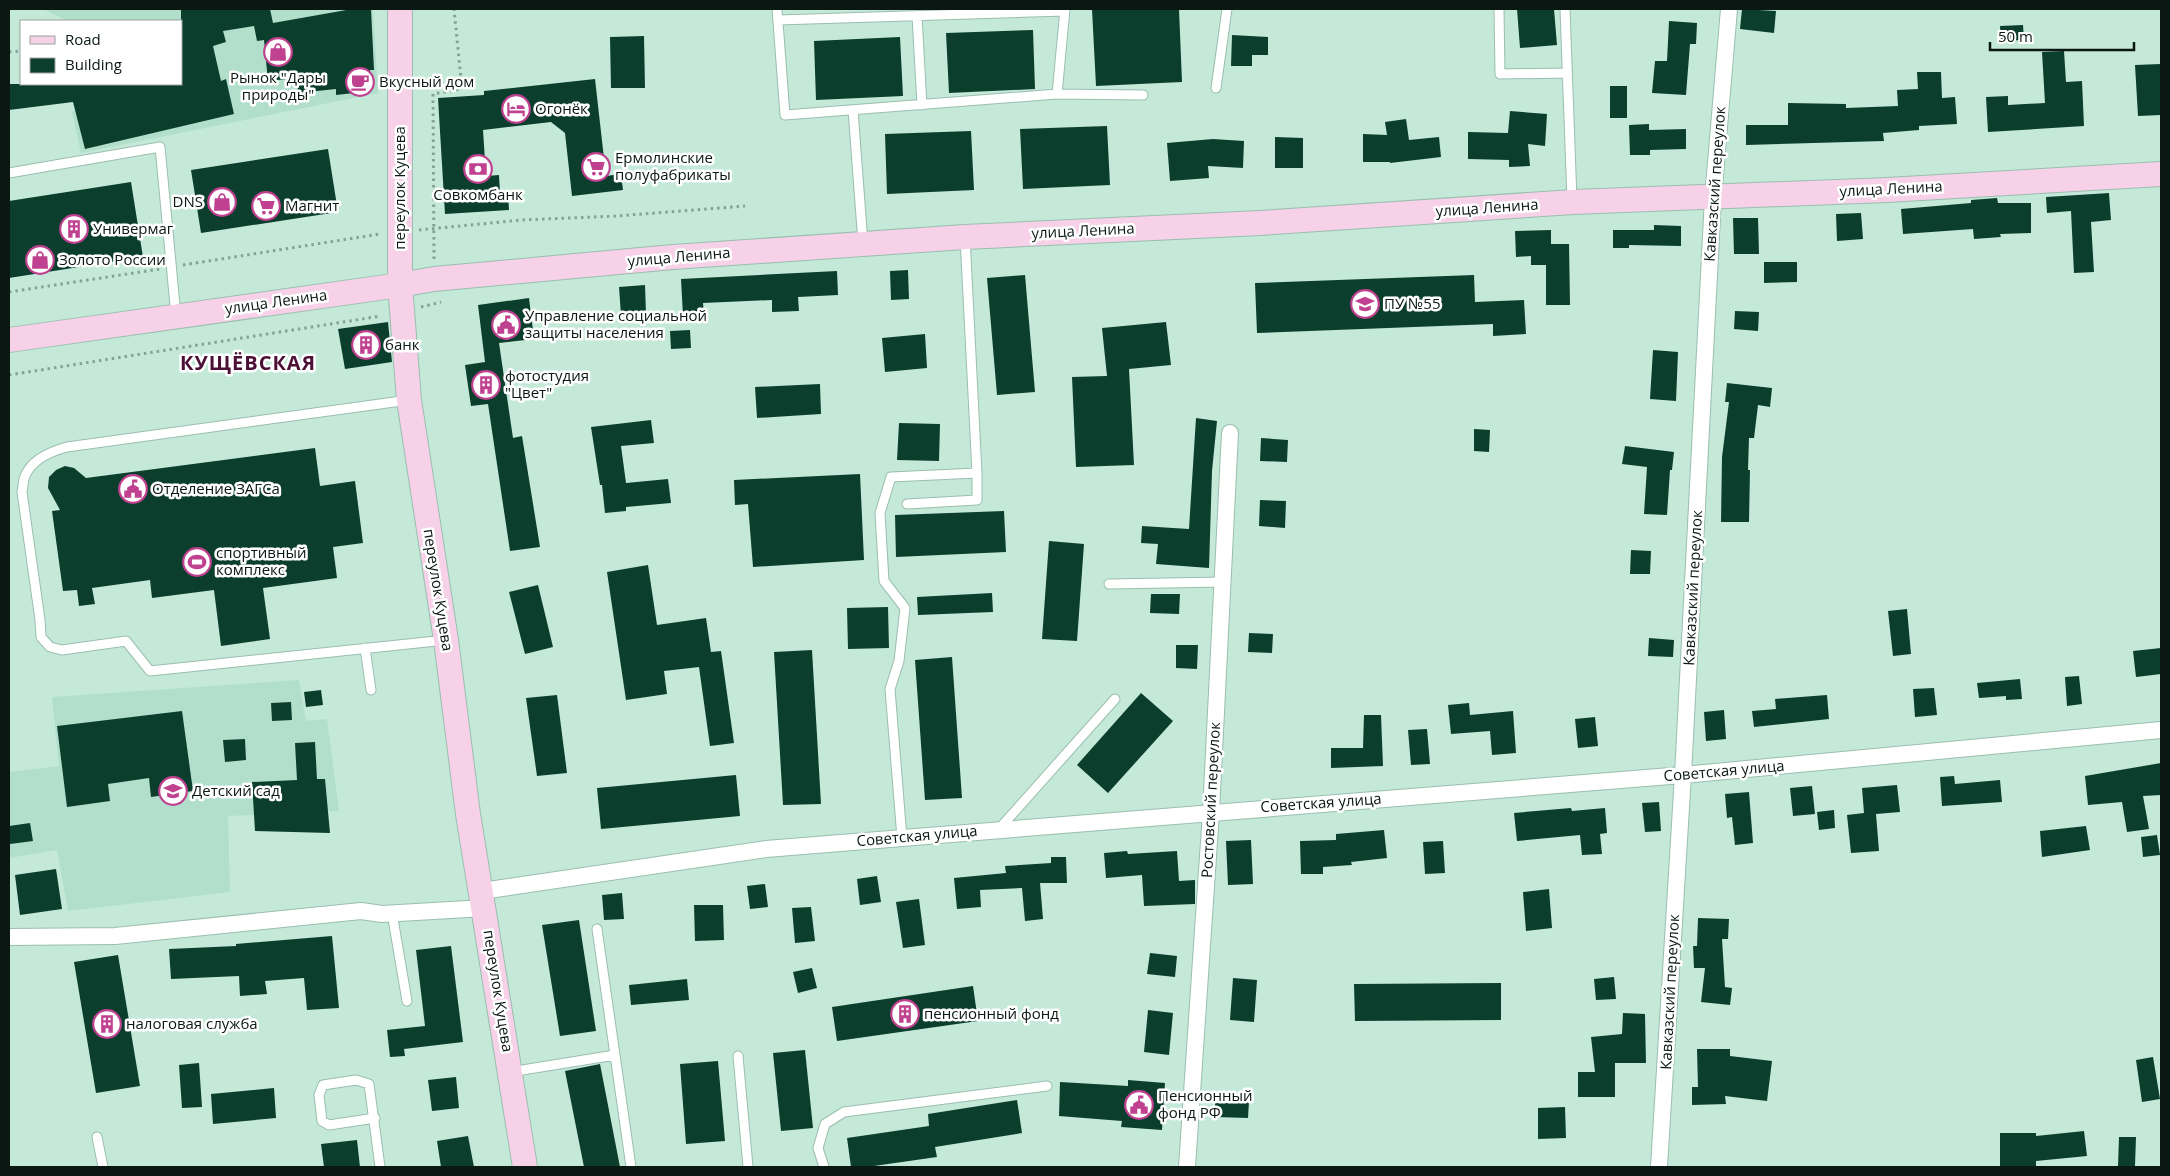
<svg xmlns="http://www.w3.org/2000/svg" width="2170" height="1176" font-family="'Open Sans',sans-serif">
<rect width="100%" height="100%" fill="#c4e9d9"/>
<path fill="#b1dfcc" d="M43 9H373L378 93 81 153 72 112 86 105 82 84H181V21H67Z
M299 680 306 721 327 719 339 811 228 816 230 892 68 911 57 850 9 858V772L59 766 52 697Z"/>
<path fill="#0c3e2e" d="M181 9H270L273 23 352 9H371L374 70H370L372 91 336 95V89L298 93 297 78 268 81 264 40 257 41 254 26 223 31 226 42 213 46 221 81 226 79 234 114 85 149 73 102 9 110V84H181Z
M1092 9H1179L1182 82 1096 86Z
M1517 9H1554L1557 45 1520 48Z
M1742 9 1776 11 1774 33 1740 29Z
M1669 21 1697 23 1696 44H1690L1686 95 1652 93 1655 61H1667Z
M2023 25 2024 40 2001 41 2000 26Z
M1033 30 1035 89 949 93 946 33Z
M1232 35 1268 37V55H1252V66H1231Z
M644 36 645 88H611L610 37Z
M900 37 903 96 816 100 814 41Z
M2064 51 2066 82 2082 81 2084 126 1988 132 1986 97 2008 96V105L2045 103 2042 52Z
M2161 64V115L2138 116 2135 65Z
M1917 72H1941L1942 98 1955 97 1957 124 1919 126V130L1883 133 1884 141 1746 145V125H1788V103L1846 104V108L1898 106 1897 90 1918 89Z
M595 79 606 176 621 174 623 190 572 196 565 133 551 122 483 130 486 176 499 175 500 193 508 192 509 210 445 214 438 98 484 95V91Z
M1610 86H1627V118H1610Z
M1510 111 1547 114 1545 146 1528 144 1530 166 1509 167V160L1468 159V132L1508 133Z
M1406 119 1409 140 1439 137 1441 157 1390 163V162H1363V134L1387 135 1385 122Z
M1649 124V130L1686 129V149L1650 150V155H1630L1629 125Z
M1107 126 1110 185 1023 189 1020 129Z
M971 131 974 190 887 194 885 134Z
M1275 137 1303 138V168H1275Z
M1213 139 1244 141 1243 168 1208 166 1209 178 1170 181 1167 143Z
M328 149 338 212 201 233 191 170Z
M131 182 143 257 9 278V201Z
M2109 193 2111 220 2091 222 2094 272 2074 273 2071 211 2047 213 2046 197Z
M1997 198 1998 203H2031V233L2000 234 2001 237 1974 239 1973 229 1903 234 1901 209 1971 203V200Z
M1861 213 1863 239 1837 241 1836 214Z
M1733 218H1758L1759 254H1734Z
M1654 225 1681 226V246L1629 245V248H1613V230H1654Z
M1551 230V244H1569L1570 305H1546V265H1531V256L1516 257 1515 231Z
M1764 262H1797V282L1764 283Z
M908 270 909 299 891 300 890 271Z
M837 271 838 295 798 297 799 311 772 312V300L703 303 704 315 683 316 681 279Z
M1025 275 1035 392 997 395 987 278Z
M1474 275 1475 302 1524 300 1526 334 1493 336V324L1257 333 1255 283Z
M645 285 646 314 621 315 619 287Z
M529 298 534 339 499 343 513 438 522 436 540 547 510 551 488 404 471 406 465 365 485 362 478 305Z
M1735 311 1759 312 1758 331 1734 329Z
M388 322 392 362 345 369 338 329Z
M1166 322 1171 365 1129 369 1134 465 1076 467 1072 377 1107 376 1102 328Z
M690 330 691 348 671 349 670 331Z
M925 334 927 368 885 372 882 338Z
M1653 350 1678 352 1676 401 1650 399Z
M1727 383 1772 388 1770 407 1758 405 1754 438H1749L1748 470H1750L1749 522H1721L1722 457 1729 402H1725Z
M820 384 821 414 757 418 755 387Z
M1196 418 1217 421 1212 471 1209 568 1156 564 1158 544 1141 543 1142 526 1189 529Z
M651 420 654 443 621 446 626 483 668 479 671 503 626 507V511L605 513 602 485H600L591 427Z
M899 423 940 424 939 461 897 460Z
M1474 429 1490 430 1489 452 1474 451Z
M1261 438 1288 440 1287 462 1260 461Z
M1625 446 1674 452 1672 470H1670L1667 515 1644 514 1647 467 1622 464Z
M315 448 320 486 355 481 363 543 333 547 337 578 263 588 270 639 221 646 214 590 152 598 150 580 92 588 95 604 79 606 77 590 63 591 52 511 60 510 48 488 49 477 56 470 65 466 74 468 86 478Z
M860 474 864 560 753 567 748 504 735 505 734 480Z
M1260 500 1286 501 1285 528 1259 526Z
M1004 511 1006 552 896 557 895 515Z
M1049 541 1084 544 1077 641 1042 639Z
M1631 550 1651 551 1650 574H1630Z
M648 565 657 625 706 618 711 652 721 651 734 743 710 746 699 667 664 671 667 694 626 700 607 572Z
M538 585 553 647 525 654 509 592Z
M992 593 993 612 918 615 917 597Z
M1151 594H1180L1179 614 1150 613Z
M888 607 889 648 848 649 847 608Z
M1907 609 1911 654 1893 656 1888 611Z
M1249 633 1273 634 1272 653 1248 652Z
M1649 638 1674 640 1673 657 1648 656Z
M1176 645H1198L1197 669 1176 668Z
M2161 648V674L2136 677 2133 651Z
M812 650 821 804 783 805 774 652Z
M952 657 962 798 925 800 915 660Z
M2079 676 2082 704 2067 706 2065 677Z
M2020 679 2022 699 2006 700V696L1979 698 1977 683Z
M1934 688 1937 715 1915 717 1913 689Z
M321 690 323 705 306 707 304 692Z
M1141 693 1173 721 1108 793 1077 765Z
M557 695 567 773 537 776 526 698Z
M1827 695 1829 719 1754 727 1752 711 1776 709 1775 699Z
M291 702 292 720 272 721 271 703Z
M1469 703 1470 715 1513 711 1516 753 1492 755 1490 731 1451 734 1448 705Z
M1724 710 1726 739 1706 741 1704 712Z
M182 711 193 791 151 797 149 778 108 784 110 801 67 807 57 726Z
M1364 715H1381L1383 766 1331 768V748H1363Z
M1595 717 1598 746 1578 748 1575 719Z
M1427 729 1430 764 1411 765 1408 730Z
M245 739 246 760 225 762 223 740Z
M315 742 317 779H325L330 833 255 831 252 782 297 780 295 743Z
M2161 763V795L2143 796 2149 829 2127 832 2122 802 2088 805 2085 776Z
M736 775 740 816 601 829 597 788Z
M1954 776 1955 784 2000 780 2002 802 1942 806 1940 777Z
M1897 785 1900 812 1876 814 1879 851 1851 853 1847 815 1864 813 1862 788Z
M1812 786 1815 814 1793 816 1790 788Z
M1749 792 1753 843 1735 845 1732 817 1727 818 1725 794Z
M1659 802 1661 831 1645 832 1642 803Z
M1571 808 1572 811 1605 808 1607 833 1600 834 1602 854 1582 855 1580 835 1517 841 1514 813Z
M1834 810 1835 828 1819 830 1817 812Z
M30 823 33 841 10 844 9 826Z
M2086 826 2090 850 2042 857 2040 831Z
M1384 830 1387 858 1351 862 1352 865 1323 867V874H1301L1300 841 1336 840V834Z
M2157 835 2160 855 2143 857 2141 837Z
M1251 840 1253 884 1228 885 1226 841Z
M1443 841 1445 873 1425 874 1423 842Z
M1127 851 1128 854 1177 851 1179 881 1195 880V904L1144 906 1142 875 1106 878 1104 853Z
M1051 857H1066L1067 883H1040L1043 919 1025 921 1022 888 980 890 981 907 957 909 954 878 1006 873 1005 866 1051 863Z
M56 869 62 909 20 915 15 875Z
M877 876 881 902 860 905 857 879Z
M765 884 768 907 750 909 747 886Z
M1549 889 1552 928 1526 931 1523 892Z
M622 893 624 919 604 920 602 895Z
M919 899 925 945 903 948 896 902Z
M694 905H723L724 940 695 941Z
M811 907 815 941 795 943 792 908Z
M1698 918 1729 919 1728 939H1722L1725 987 1732 988 1730 1005 1701 1002 1705 968H1694L1693 946H1697Z
M579 920 596 1031 560 1036 542 925Z
M332 936 339 1008 307 1010 304 978 265 981 267 994 240 996 239 976 171 979 169 949 236 946V944Z
M451 946 463 1042 404 1049 405 1056 390 1057 387 1030 425 1026 416 950Z
M1150 953 1177 956 1175 977 1147 974Z
M118 955 140 1086 96 1093 74 962Z
M812 968 817 988 798 993 793 972Z
M1614 977 1616 999 1596 1000 1594 979Z
M1233 978 1257 980 1254 1022 1230 1020Z
M687 979 689 1000 631 1005 629 985Z
M1501 983V1020L1355 1021 1354 984Z
M973 986 978 1021 837 1041 832 1007Z
M1148 1010 1173 1013 1169 1055 1144 1052Z
M1623 1013 1645 1014 1646 1063H1615V1097H1578V1072H1595L1591 1037 1622 1034Z
M1697 1049H1730V1056L1772 1061 1767 1101 1725 1096 1726 1104 1692 1105V1087H1698Z
M805 1050 813 1128 781 1131 773 1053Z
M2153 1057 2160 1099 2142 1102 2136 1060Z
M718 1061 725 1141 686 1144 680 1064Z
M199 1063 202 1107 182 1108 179 1065Z
M600 1064 620 1167H584L565 1071Z
M456 1077 459 1108 432 1111 428 1080Z
M1128 1080 1165 1083 1162 1130 1121 1127 1122 1121 1059 1116 1060 1082 1128 1086Z
M274 1088 276 1118 213 1124 211 1094Z
M1017 1100 1022 1133 935 1147 937 1157 867 1167H851L847 1138 929 1126 928 1114Z
M1215 1100 1249 1101 1248 1118 1215 1117Z
M1565 1107 1566 1138 1538 1139V1108Z
M2084 1131 2087 1156 2036 1161V1167H2000V1133H2036V1136Z
M468 1136 474 1167H441L437 1141Z
M2119 1137H2136L2135 1166H2118Z
M357 1140 360 1167H324L321 1144Z"/>
<g fill="none" stroke-linecap="round" stroke-linejoin="round">
<defs>
<path id="lane" d="M777 9 785 115 1057 94 1065 9
M1499 9 1500 74 1567 73
M1565 9 1572 201
M917 16 922 105
M778 20 1065 11
M1216 88 1227 9
M1057 94 1143 95
M853 110 863 243
M9 173 160 147 176 316
M409 400 67 447C52 451 32 459 25 476 23 481 23 488 22 492L40 620 41 637 50 647 62 650 126 641 150 671 446 640
M907 504 977 500V473
M1109 584 1223 582
M365 648 371 690
M999 829 1115 699
M902 838 890 689 899 661 905 608 884 581 880 513 891 477 977 473 965 237
M392 913 407 1001
M597 929 631 1167
M738 1056 748 1167
M510 1072 615 1055
M375 1118 329 1125 322 1121 319 1095 323 1085 356 1080 369 1084 380 1167
M97 1137 103 1167
M824 1167 818 1148 825 1124 844 1112 1047 1086"/>
<path id="street" d="M482 891 766 849 1683 775 2161 730
M9 937 115 936 361 911 382 914 485 908
M1187 1167 1211 812 1230 433
M1659 1167 1683 775 1713 198 1729 9"/>
<path id="secondary" d="M400 9V285L409 400 446 640 468 814 525 1167
M9 340 400 285 434 279 673 257 965 237 1260 223 1573 202 1887 190 2161 174"/>
</defs>
<use href="#lane" stroke="#9abeaf" stroke-width="11"/>
<use href="#street" stroke="#9abeaf" stroke-width="18"/>
<use href="#secondary" stroke="#9abeaf" stroke-width="26"/>
<path stroke="#85a296" stroke-width="3" stroke-dasharray="2.5 4" stroke-linecap="butt" d="M9 52 21 51
M419 230 521 220 617 216 745 206
M434 259 433 94 462 89 454 9
M183 265 380 234
M9 292 160 269
M421 307 441 302
M9 375 381 316"/>
<use href="#lane" stroke="#fff" stroke-width="9"/>
<use href="#street" stroke="#fff" stroke-width="16"/>
<use href="#secondary" stroke="#f7d1e8" stroke-width="24"/>
</g>
<defs>
<symbol id="shop-ring" viewBox="-11 -11 22 22"><circle r="9.5" fill="#fff" stroke="#bf418f" stroke-width="1.5"/><path d="M-5-2.5h2.3a2.7 3.5 0 0 1 5.4 0H5L5.5 6h-11ZM-1.5-2.5h3a1.5 2.3 0 0 0-3 0Z" fill="#bf418f"/></symbol>
<symbol id="cafe-ring" viewBox="-11 -11 22 22"><circle r="9.5" fill="#fff" stroke="#bf418f" stroke-width="1.5"/><path d="M-5.5-4.5H6V0H3Q3 3.5 0 3.5H-2.5Q-5.5 3.5-5.5 0ZM3-3.2v2h1.7v-2ZM-6 4.5H4V6H-6Z" fill="#bf418f"/></symbol>
<symbol id="hotel-ring" viewBox="-11 -11 22 22"><circle r="9.5" fill="#fff" stroke="#bf418f" stroke-width="1.5"/><path d="M-6-4.5h1.5V1H6V5H4.5V3h-9V5H-6ZM-4 0a1.8 1.8 0 1 1 3.6 0ZM.5 0V-2.5h3Q6-2.5 6 0Z" fill="#bf418f"/></symbol>
<symbol id="supermarket-ring" viewBox="-11 -11 22 22"><circle r="9.5" fill="#fff" stroke="#bf418f" stroke-width="1.5"/><path d="M-6-5.5h2.5l.6 2H6L4.5 2H-2.5L-4.4-4H-6ZM-1.5 3.2a1.3 1.3 0 1 0 .1 0ZM3 3.2a1.3 1.3 0 1 0 .1 0Z" fill="#bf418f"/></symbol>
<symbol id="bank-ring" viewBox="-11 -11 22 22"><circle r="9.5" fill="#fff" stroke="#bf418f" stroke-width="1.5"/><path d="M-6-4H6V4H-6ZM0-2.3a2.3 2.3 0 1 0 0 4.6a2.3 2.3 0 1 0 0-4.6Z" fill="#bf418f"/></symbol>
<symbol id="building-ring" viewBox="-11 -11 22 22"><circle r="9.5" fill="#fff" stroke="#bf418f" stroke-width="1.5"/><path d="M-4-6H4V6H1V3H-1V6H-4ZM-2.5-4.3h1.7v1.8h-1.7ZM.8-4.3h1.7v1.8H.8ZM-2.5-1h1.7V.8h-1.7ZM.8-1h1.7V.8H.8Z" fill="#bf418f"/></symbol>
<symbol id="university-ring" viewBox="-11 -11 22 22"><circle r="9.5" fill="#fff" stroke="#bf418f" stroke-width="1.5"/><path d="M0-5L7-2L0 1L-7-2ZM-4 1L0 2.5L4 1V4Q0 6-4 4Z" fill="#bf418f"/></symbol>
<symbol id="civic-ring" viewBox="-11 -11 22 22"><circle r="9.5" fill="#fff" stroke="#bf418f" stroke-width="1.5"/><path d="M-.6-6.5H3V-4.5H.6V-3L4-1V1h2V6H-6V1h2V-1L-.6-3ZM-1.2 2.5V6h2.4V2.5Z" fill="#bf418f"/></symbol>
<symbol id="stadium-ring" viewBox="-11 -11 22 22"><circle r="9.5" fill="#fff" stroke="#bf418f" stroke-width="1.5"/><path d="M0-5a6.5 5 0 1 0 0 10a6.5 5 0 1 0 0-10ZM-3.5-1.8h7v3.6h-7Z" fill="#bf418f"/></symbol>
<symbol id="school-ring" viewBox="-11 -11 22 22"><circle r="9.5" fill="#fff" stroke="#bf418f" stroke-width="1.5"/><path d="M0-5L7-2L0 1L-7-2ZM-4 1L0 2.5L4 1V4Q0 6-4 4Z" fill="#bf418f"/></symbol>
</defs>
<g fill-rule="evenodd">
<use href="#shop-ring" x="262" y="36" width="32" height="32"/>
<use href="#cafe-ring" x="344" y="66" width="32" height="32"/>
<use href="#hotel-ring" x="500" y="93" width="32" height="32"/>
<use href="#supermarket-ring" x="580" y="151" width="32" height="32"/>
<use href="#bank-ring" x="462" y="153" width="32" height="32"/>
<use href="#shop-ring" x="206" y="186" width="32" height="32"/>
<use href="#supermarket-ring" x="250" y="190" width="32" height="32"/>
<use href="#building-ring" x="58" y="213" width="32" height="32"/>
<use href="#shop-ring" x="24" y="244" width="32" height="32"/>
<use href="#university-ring" x="1349" y="288" width="32" height="32"/>
<use href="#civic-ring" x="490" y="309" width="32" height="32"/>
<use href="#building-ring" x="350" y="329" width="32" height="32"/>
<use href="#building-ring" x="470" y="369" width="32" height="32"/>
<use href="#civic-ring" x="117" y="473" width="32" height="32"/>
<use href="#stadium-ring" x="181" y="546" width="32" height="32"/>
<use href="#school-ring" x="157" y="775" width="32" height="32"/>
<use href="#building-ring" x="889" y="998" width="32" height="32"/>
<use href="#building-ring" x="91" y="1008" width="32" height="32"/>
<use href="#civic-ring" x="1123" y="1089" width="32" height="32"/>
</g>
<g text-anchor="middle" stroke-width="5" stroke-linejoin="round" paint-order="stroke">
<g font-size="15" fill="#0a1712" stroke="#fff" text-anchor="start">
<text x="278" y="83" text-anchor="middle">Рынок "Дары<tspan x="278" dy="17">природы"</tspan></text>
<text x="379" y="87">Вкусный дом</text>
<text x="535" y="114">Огонёк</text>
<text x="615" y="163">Ермолинские<tspan x="615" dy="17">полуфабрикаты</tspan></text>
<text x="478" y="200" text-anchor="middle">Совкомбанк</text>
<text x="203" y="207" text-anchor="end">DNS</text>
<text x="285" y="211">Магнит</text>
<text x="93" y="234">Универмаг</text>
<text x="59" y="265">Золото России</text>
<text x="1384" y="309">ПУ №55</text>
<text x="525" y="321">Управление социальной<tspan x="525" dy="17">защиты населения</tspan></text>
<text x="385" y="350">банк</text>
<text x="505" y="381">фотостудия<tspan x="505" dy="17">"Цвет"</tspan></text>
<text x="152" y="494">Отделение ЗАГСа</text>
<text x="216" y="558">спортивный<tspan x="216" dy="17">комплекс</tspan></text>
<text x="192" y="796">Детский сад</text>
<text x="924" y="1019">пенсионный фонд</text>
<text x="126" y="1029">налоговая служба</text>
<text x="1158" y="1101">Пенсионный<tspan x="1158" dy="17">фонд РФ</tspan></text>
</g>
<g font-size="15" fill="#0a1712" stroke="#fff">
<text transform="translate(1715 184) rotate(-86)" y="5">Кавказский переулок</text>
<text transform="translate(400 188) rotate(-90)" y="5">переулок Куцева</text>
<text transform="translate(1891 189) rotate(-3)" y="5">улица Ленина</text>
<text transform="translate(1487 208) rotate(-4)" y="5">улица Ленина</text>
<text transform="translate(1083 231) rotate(-3)" y="5">улица Ленина</text>
<text transform="translate(679 257) rotate(-5)" y="5">улица Ленина</text>
<text transform="translate(276 302) rotate(-8)" y="5">улица Ленина</text>
<text transform="translate(1693 588) rotate(-87)" y="5">Кавказский переулок</text>
<text transform="translate(438 590) rotate(81)" y="5">переулок Куцева</text>
<text transform="translate(1724 771) rotate(-5)" y="5">Советская улица</text>
<text transform="translate(1211 800) rotate(-87)" y="5">Ростовский переулок</text>
<text transform="translate(1321 803) rotate(-4)" y="5">Советская улица</text>
<text transform="translate(917 836) rotate(-5)" y="5">Советская улица</text>
<text transform="translate(498 991) rotate(81)" y="5">переулок Куцева</text>
<text transform="translate(1670 992) rotate(-87)" y="5">Кавказский переулок</text>
</g>
<g font-size="20" font-weight="bold" letter-spacing="1" fill="#4c1036" stroke="#fff">
<text x="248" y="370">КУЩЁВСКАЯ</text>
</g>
</g>
<rect width="2170" height="1176" fill="none" stroke="#0a1712" stroke-width="20"/>
<rect x="20" y="20" width="162" height="65" fill="#ffffff" stroke="#9da2a0"/>
<rect x="30" y="36" width="25" height="8" fill="#f7d1e8" stroke="#9da2a0"/>
<text x="65" y="45" font-size="15" fill="#0a1712">Road</text>
<rect x="30" y="58" width="25" height="15" fill="#0c3e2e" stroke="#9da2a0"/>
<text x="65" y="70" font-size="15" fill="#0a1712">Building</text>
<path d="M1990 42v8h144v-8" fill="none" stroke="#0a1712" stroke-width="2.5"/>
<text x="1998" y="42" font-size="15" fill="#0a1712" stroke="#ffffff" stroke-width="4" paint-order="stroke">50 m</text>
</svg>
